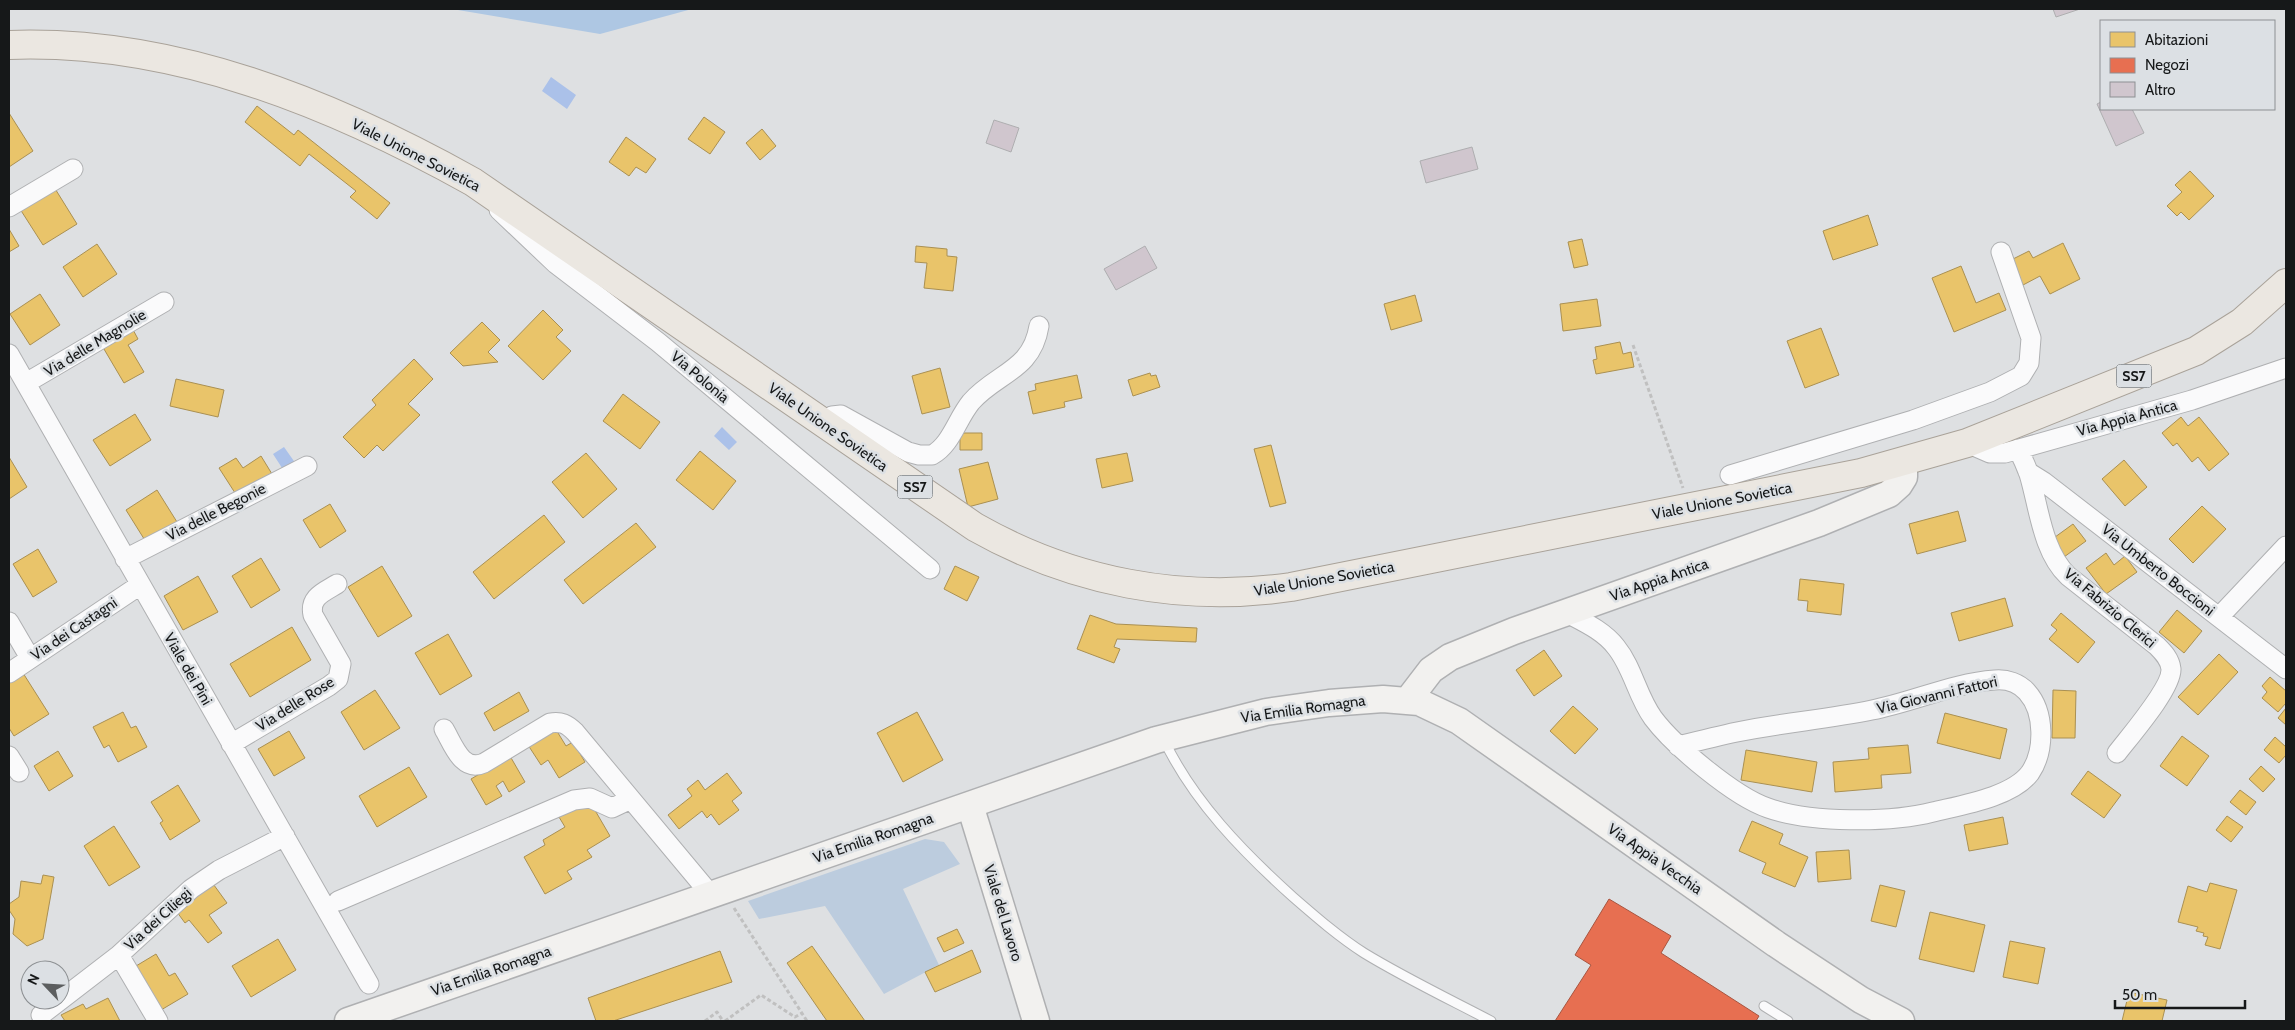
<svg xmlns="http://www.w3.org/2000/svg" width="2295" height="1030" font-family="Cabin,sans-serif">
<rect width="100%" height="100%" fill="#dee0e2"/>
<path fill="#bcccde" d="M925 839 944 842 960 864 903 889 939 965 884 994 825 906 759 919 748 901Z"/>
<path fill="#aec7e3" d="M452 9H692L600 34Z"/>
<path fill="#abc1e9" d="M551 77 576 95 567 109 542 91Z
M722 427 737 442 729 450 714 436Z
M284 447 296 464 284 471 273 454Z"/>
<path fill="#e9c46a" stroke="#aa9052" d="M257 106 294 135 298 130 390 203 377 219 350 197 356 191 309 154 300 166 245 122Z
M9 113 33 151 9 167Z
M704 117 725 132 710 154 688 139Z
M762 129 776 146 760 160 746 143Z
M626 137 656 159 646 173 636 167 629 176 609 162Z
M2190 171 2214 196 2189 220 2181 212 2177 216 2167 206 2182 192 2175 185Z
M54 187 77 224 43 245 20 209Z
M1868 215 1878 245 1833 260 1823 231Z
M9 229 19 246 9 252Z
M1582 239 1588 265 1574 268 1568 242Z
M2063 243 2080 279 2050 294 2040 276 2023 285 2011 260 2029 251 2033 258Z
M97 244 117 274 83 297 63 267Z
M916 246 947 249V256L957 257 953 291 924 288 927 263 915 262Z
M1961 266 1976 303 1999 293 2006 310 1954 332 1932 278Z
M40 294 60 325 30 345 10 314Z
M1415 295 1422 321 1391 330 1384 304Z
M1597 299 1601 326 1563 331 1560 304Z
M543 310 563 330 556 337 571 351 543 380 508 346Z
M482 322 500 340 488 352 498 362 463 366 450 353Z
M131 326 138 339 128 345 144 372 124 383 101 344Z
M1821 328 1839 375 1805 388 1787 341Z
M1620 342 1623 354 1631 352 1634 367 1596 374 1593 360 1597 359 1595 347Z
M414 359 433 379 408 404 420 415 383 451 377 445 364 458 343 437 376 405 372 400Z
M940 368 950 407 922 414 912 376Z
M1150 373 1151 376 1156 375 1160 387 1133 396 1128 380Z
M1077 375 1082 398 1064 402 1065 407 1033 414 1028 392 1036 390 1035 384Z
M176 379 224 390 218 417 170 406Z
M623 394 660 422 640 449 603 421Z
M135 414 151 440 110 466 93 440Z
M2181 417 2188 426 2199 417 2229 454 2209 471 2198 457 2192 462 2177 443 2173 446 2162 433Z
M960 433H982V450H960Z
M1271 445 1286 503 1270 507 1254 449Z
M700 451 736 481 713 510 676 480Z
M586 453 617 489 583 518 552 482Z
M1127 453 1133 481 1102 488 1096 459Z
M261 456 272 474 237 496 219 468 236 458 243 468Z
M9 457 27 487 9 499Z
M2124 460 2147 487 2125 506 2102 479Z
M988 462 998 499 968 507 959 469Z
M157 490 177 522 146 542 126 510Z
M330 504 346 531 320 548 303 520Z
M2202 506 2226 529 2193 563 2169 539Z
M1958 511 1966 541 1917 554 1909 524Z
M544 515 565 542 494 599 473 572Z
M636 523 656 547 583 604 564 580Z
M2073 524 2086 541 2064 557 2051 540Z
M38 549 57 582 33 597 13 564Z
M2106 553 2114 565 2125 556 2137 572 2106 594 2086 568Z
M261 558 280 590 251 608 232 576Z
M382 566 412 616 378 637 348 587Z
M955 566 979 577 967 601 944 589Z
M198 576 218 612 183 630 164 596Z
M1800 579 1844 584 1841 615 1807 611 1808 601 1798 600Z
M2005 598 2013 626 1959 641 1951 613Z
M2177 610 2202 631 2184 653 2159 632Z
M2061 613 2095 642 2078 663 2049 639 2057 630 2051 625Z
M1090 615 1116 624 1197 628 1196 642 1117 639 1114 647 1120 649 1114 663 1077 649Z
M292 627 311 660 250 697 230 664Z
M448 634 472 676 440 695 415 653Z
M1544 650 1562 676 1534 696 1516 670Z
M2219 654 2238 672 2198 715 2178 697Z
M23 673 49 714 14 736 9 728V682Z
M2270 677 2286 691V703L2278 712 2262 698 2267 692 2262 686Z
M375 690 400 728 364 750 341 712Z
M2053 690 2076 691 2075 738H2052Z
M519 692 529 711 494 731 484 713Z
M1573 706 1598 729 1575 754 1550 731Z
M2286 708V725L2278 718Z
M123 712 131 728 136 726 147 747 118 762 109 745 104 748 93 727Z
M917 712 943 760 903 782 877 733Z
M1945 713 2007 729 2000 759 1937 743Z
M555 728 566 746 573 742 585 762 559 778 548 760 541 765 528 745Z
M289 731 305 758 274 776 258 749Z
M2182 736 2209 756 2187 786 2160 766Z
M2275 737 2286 747V755L2279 763 2264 750Z
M1908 745 1911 773 1881 775 1882 788 1835 792 1833 762 1869 759 1868 748Z
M1746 750 1817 762 1812 792 1741 780Z
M58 751 73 776 49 791 34 766Z
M510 756 525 782 509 792 503 781 496 786 502 796 486 805 471 779Z
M2261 766 2275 779 2263 792 2249 779Z
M409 767 427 797 377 827 359 796Z
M2088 771 2121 795 2104 818 2071 794Z
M727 773 742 793 732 801 739 810 719 825 711 814 707 818 702 811 679 829 668 815 692 796 687 789 698 780 705 790Z
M178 785 200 821 170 840 160 823 163 821 151 802Z
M2240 790 2256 802 2246 815 2230 802Z
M589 800 610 836 587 850 592 857 567 871 572 879 545 894 524 857 545 845 543 840 565 827 559 817Z
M2227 816 2243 827 2231 842 2216 830Z
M2003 817 2008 844 1969 851 1964 825Z
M1752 821 1783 834 1779 844 1808 857 1795 887 1762 873 1766 863 1739 851Z
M114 826 140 867 109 886 84 846Z
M1849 850 1851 879 1818 882 1816 852Z
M43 875 54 877 43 939 27 946 13 934 15 919 9 910V904L19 897 21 881 41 884Z
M211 881 227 903 209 915 222 933 208 943 189 920 185 923 174 908Z
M2210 883 2237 890 2220 949 2205 945 2208 937 2203 936 2204 933 2196 931 2198 927 2178 922 2188 886 2207 892Z
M1880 885 1905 891 1896 927 1871 921Z
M1930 912 1985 925 1974 972 1919 959Z
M957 929 964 943 944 952 937 938Z
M278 939 296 970 251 997 232 966Z
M2010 941 2045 948 2038 984 2003 977Z
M812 946 865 1021H827L787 963Z
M972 950 981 972 935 992 925 972Z
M720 951 732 982 613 1021H596L588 998Z
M156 954 169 976 175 973 188 994 161 1010 131 969Z
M2129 992 2167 1000 2162 1021H2122Z
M108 998 120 1021H65L61 1015 83 1004 86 1009Z"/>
<path fill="#e76f51" stroke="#a85540" d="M1609 899 1671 936 1661 953 1759 1016 1756 1021H1555L1591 965 1575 955Z"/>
<path fill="#d0c6ce" stroke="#aeaeb0" d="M2053 9H2080L2056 17Z
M2101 102V109H2132L2144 133 2116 146 2097 104Z
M994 120 1019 128 1011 152 986 143Z
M1472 147 1478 169 1426 183 1420 161Z
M1145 246 1157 268 1116 290 1104 269Z"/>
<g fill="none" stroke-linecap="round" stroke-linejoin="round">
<defs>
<path id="lane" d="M1164 740C1193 801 1243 852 1293 897 1316 917 1339 937 1364 953 1405 978 1449 999 1491 1021
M1764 1006 1788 1021"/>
<path id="street" d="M9 207 73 169
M499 210 556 264 658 342 930 569
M9 354 369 984
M26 383 164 302
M823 424 832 416 841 415 908 452 919 455H932C951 445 957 419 971 402 996 373 1032 371 1039 326
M1967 443 1990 453H2005L2192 400 2286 368
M2018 449C2022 457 2026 466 2029 474 2039 507 2042 551 2068 576L2157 646C2163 652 2170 659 2171 669 2172 688 2130 736 2117 753
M2028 472 2044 482 2286 669
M1730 475 1913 420 1990 392 2021 376 2029 363 2031 338 2001 252
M125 559 307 466
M1567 613C1584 622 1604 631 1616 647 1633 668 1637 696 1653 718 1674 746 1735 797 1768 808 1810 823 1890 823 1933 812 1962 805 2012 797 2030 773 2045 751 2045 712 2027 692 2019 683 2007 679 1995 680 1953 683 1913 702 1872 710 1828 719 1782 723 1737 732 1718 736 1698 741 1678 746
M2219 617 2286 546
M9 622 30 658
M9 673 140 585
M444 729C453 744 462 773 484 763L550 723C561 721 567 724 575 732L711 895
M231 744 329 686 338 679 341 664 313 615C309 597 324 592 337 584
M9 756 19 772
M338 901 574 800 590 798 612 808 631 799
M119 955 158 1021
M41 1015 119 955 191 889 219 870 285 836"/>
<path id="secondary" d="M1408 700 1431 670 1450 657 1514 631 1819 523 1889 494 1899 485 1904 477V462
M970 805 1036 1021
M348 1021 1156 740 1266 712 1329 703 1383 699 1419 702 1459 721 1776 944 1861 1000 1901 1021"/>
<path id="primary" d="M9 45C174 39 331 103 473 182L975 527C1072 582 1182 603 1291 587L1861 473 1967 443 2196 351 2242 322 2286 283"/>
</defs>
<use href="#lane" stroke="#afb0b2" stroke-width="11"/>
<use href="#street" stroke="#afb0b2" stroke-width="21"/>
<use href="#secondary" stroke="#afb0b2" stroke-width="29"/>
<use href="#primary" stroke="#a9a299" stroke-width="30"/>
<path stroke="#c0c0c0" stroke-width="3" stroke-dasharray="4 2.5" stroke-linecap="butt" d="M1633 345 1683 488
M734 908 807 1021
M705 1021 717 1012 723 1021
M725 1021 761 995 795 1017 802 1013"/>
<use href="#lane" stroke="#fafafb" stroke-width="9"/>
<use href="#street" stroke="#fafafb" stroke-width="19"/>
<use href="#secondary" stroke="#f2f1ef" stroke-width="26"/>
<use href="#primary" stroke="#ebe7e1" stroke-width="28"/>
</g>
<g text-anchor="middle" stroke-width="5" stroke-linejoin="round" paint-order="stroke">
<g fill="#dce0e4" stroke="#515456" stroke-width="1">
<rect x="2116.5" y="364.5" width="35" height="23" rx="4"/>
<rect x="897.5" y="475.5" width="35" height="23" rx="4"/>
</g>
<g font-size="14" font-weight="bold" fill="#161819">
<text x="2134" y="381">SS7</text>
<text x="915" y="492">SS7</text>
</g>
<g font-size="15" fill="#161819" stroke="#dce0e4">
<text transform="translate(416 155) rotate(27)" y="5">Viale Unione Sovietica</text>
<text transform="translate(95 343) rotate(-31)" y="5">Via delle Magnolie</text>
<text transform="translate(700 377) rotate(40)" y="5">Via Polonia</text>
<text transform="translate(2127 418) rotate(-15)" y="5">Via Appia Antica</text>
<text transform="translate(828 427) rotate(35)" y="5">Viale Unione Sovietica</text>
<text transform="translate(1722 501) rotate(-11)" y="5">Viale Unione Sovietica</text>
<text transform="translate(216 512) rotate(-27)" y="5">Via delle Begonie</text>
<text transform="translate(2158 570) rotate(38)" y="5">Via Umberto Boccioni</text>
<text transform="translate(1324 579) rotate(-10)" y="5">Viale Unione Sovietica</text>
<text transform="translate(1659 580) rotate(-19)" y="5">Via Appia Antica</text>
<text transform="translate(2110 608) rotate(40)" y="5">Via Fabrizio Clerici</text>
<text transform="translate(74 629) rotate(-34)" y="5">Via dei Castagni</text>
<text transform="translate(188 669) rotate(60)" y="5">Viale dei Pini</text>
<text transform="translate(1937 695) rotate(-13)" y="5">Via Giovanni Fattori</text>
<text transform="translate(295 704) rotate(-32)" y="5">Via delle Rose</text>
<text transform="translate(1303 709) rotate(-8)" y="5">Via Emilia Romagna</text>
<text transform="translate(873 838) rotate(-19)" y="5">Via Emilia Romagna</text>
<text transform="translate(1655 859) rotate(35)" y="5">Via Appia Vecchia</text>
<text transform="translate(1003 913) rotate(73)" y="5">Viale del Lavoro</text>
<text transform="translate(158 919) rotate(-42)" y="5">Via dei Ciliegi</text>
<text transform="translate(491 971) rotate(-19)" y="5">Via Emilia Romagna</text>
</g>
</g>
<rect width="2295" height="1030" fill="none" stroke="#161819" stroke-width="20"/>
<rect x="2100" y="20" width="175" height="90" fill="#dce0e4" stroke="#8d9093"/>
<rect x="2110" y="32" width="25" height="15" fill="#e9c46a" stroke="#8d9093"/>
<text x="2145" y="45" font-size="15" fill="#161819">Abitazioni</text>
<rect x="2110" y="58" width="25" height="15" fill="#e76f51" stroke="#8d9093"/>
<text x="2145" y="70" font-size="15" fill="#161819">Negozi</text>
<rect x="2110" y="82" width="25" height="15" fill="#d0c6ce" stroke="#8d9093"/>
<text x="2145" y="95" font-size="15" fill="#161819">Altro</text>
<g transform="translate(45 985) rotate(295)"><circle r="24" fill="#dce0e4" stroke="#8d9093"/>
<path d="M0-4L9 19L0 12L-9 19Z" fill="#5c5e5f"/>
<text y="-8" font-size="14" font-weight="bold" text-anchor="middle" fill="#161819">N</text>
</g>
<path d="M2115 1000v8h130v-8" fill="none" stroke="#161819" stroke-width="2.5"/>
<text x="2122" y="1000" font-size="15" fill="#161819" stroke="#dce0e4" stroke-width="4" paint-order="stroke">50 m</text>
</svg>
